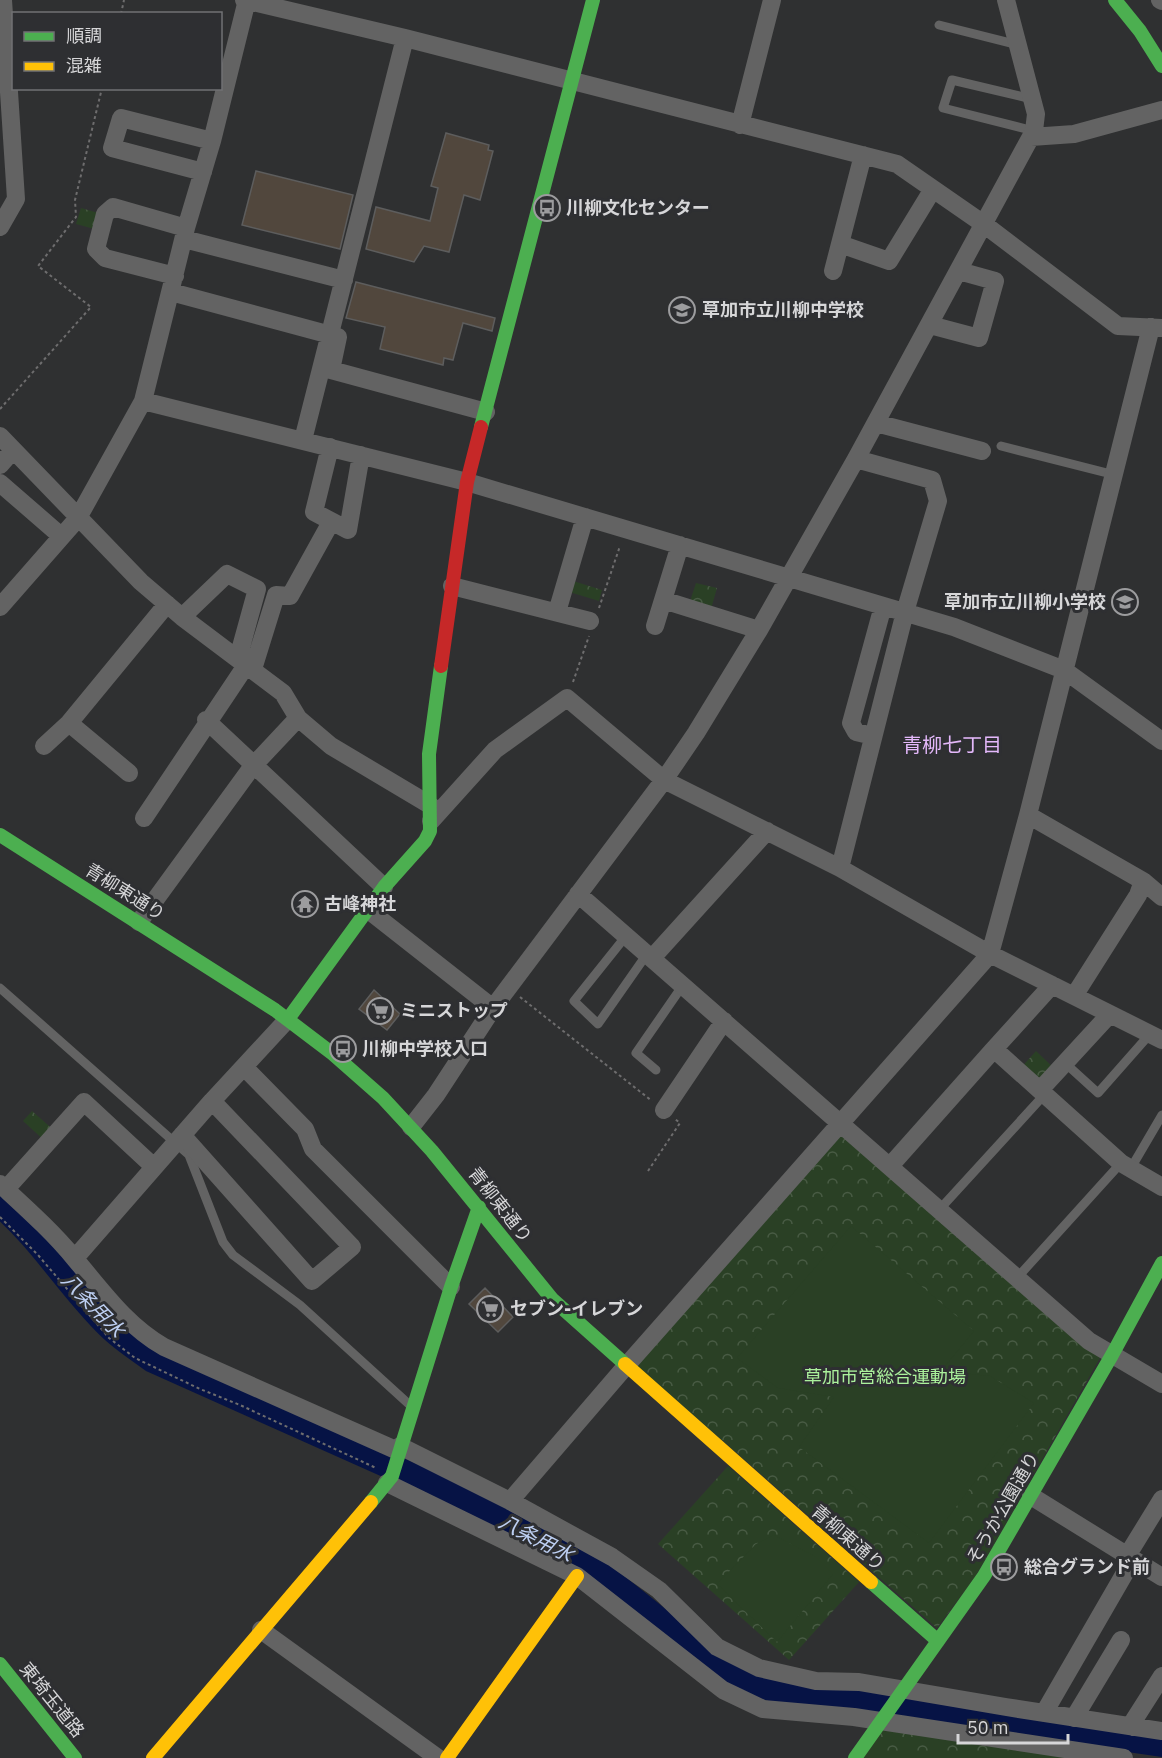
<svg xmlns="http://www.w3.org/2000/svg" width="1162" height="1758" font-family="'IBM Plex Sans','Noto Sans JP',sans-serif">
<defs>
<pattern id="park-crowns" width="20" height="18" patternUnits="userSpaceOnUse" patternTransform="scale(1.5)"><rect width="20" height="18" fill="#2a4025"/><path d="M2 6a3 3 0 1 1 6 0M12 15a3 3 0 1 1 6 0" fill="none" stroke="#485b44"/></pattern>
</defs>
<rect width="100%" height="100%" fill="#2f3031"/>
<path fill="url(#park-crowns)" d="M81 208 102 214 98 230 76 224Z
M570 580 602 590 599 601 566 591Z
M696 583 717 588 711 609 689 604Z
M1036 1051 1057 1071 1040 1089 1019 1070Z
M32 1111 56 1132 46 1142 23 1121Z
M842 1132 1101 1356 975 1577 937 1628 636 1365Z
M728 1466 859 1582 789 1660 658 1544Z
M884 1727 1077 1758H862Z"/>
<path fill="#2a4025" d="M851 1226 974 1331 941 1371 990 1376 1034 1403 929 1543 799 1447 834 1397 778 1388 737 1358Z
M774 1535 816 1557 833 1574 777 1642 717 1584 756 1544Z"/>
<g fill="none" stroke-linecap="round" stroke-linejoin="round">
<path stroke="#061345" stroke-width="26" d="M0 1204C42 1240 70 1288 109 1326 122 1339 138 1349 153 1360L410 1475 569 1551 606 1578 721 1670 745 1681 770 1688 807 1692 1162 1744"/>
</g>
<path fill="#51473d" stroke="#5d5d5d" stroke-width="1.5" d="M446 133 489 145 488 150 493 151 480 200 464 195 449 252 424 246 414 262 366 249 376 207 430 221 438 188 431 186Z
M256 171 353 195 340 249 242 225Z
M356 282 495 318 492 331 463 323 453 360 444 358 443 365 380 349 385 327 346 318Z
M374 990 400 1014 387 1030 359 1009Z
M485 1288 513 1317 498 1332 469 1304Z"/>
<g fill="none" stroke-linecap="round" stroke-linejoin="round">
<path stroke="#6e6d6e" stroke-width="2" stroke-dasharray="3 3" stroke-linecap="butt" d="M121 14 124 0
M0 409 91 307 38 266 76 217 75 200 102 88
M599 608 620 546
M573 682 589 636
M520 997 652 1101
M648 1171 680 1123 675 1119
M0 1217 38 1255 109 1338 135 1358 200 1389 240 1405 376 1468"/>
<path stroke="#636363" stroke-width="9" d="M939 25 1018 45
M1032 99 952 80 943 108 1034 131
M1001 446 1115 475
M626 936 574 1001 598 1024 647 954
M0 988 189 1155 223 1242 233 1255 300 1305 412 1407
M1065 1063 1098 1093 1150 1034
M656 1070 636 1053 683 985
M1131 1168 1162 1115
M939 1210 1045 1094
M1016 1279 1121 1163"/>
<path stroke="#636363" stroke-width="18" d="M244 0 405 38 897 164 985 225 1118 326 1162 328
M1160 0 1162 1
M740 125 772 0
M1031 137 1074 134 1162 110
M203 172 112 148 121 118 212 141
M0 227 16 199 3 0
M184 239 344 280
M840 244 889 261 933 189
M833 271 863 155
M175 276 105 258 96 249 105 214 113 207 186 228
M171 292 338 337 331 370 486 412
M930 325 979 338 995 281 959 271
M143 401 467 482 954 627 1064 670 1162 741
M876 423 982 451
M0 436 141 582 182 617 283 693 298 718 252 767 139 922
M303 440 405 38
M330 447 314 512 348 530 361 455
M0 465 13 450
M0 483 61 536
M452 586 590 621
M663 600 759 630
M0 607 78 518 143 401 186 228 212 141 247 0
M557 612 585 517
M182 617 227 574 257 589 238 658
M655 626 680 545
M253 669 276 595 290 596 331 522
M298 718 331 746 430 805
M206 720 384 887
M69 723 129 773
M873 736 856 732 851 723 883 606
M44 746 69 723 167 604
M1028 815 1143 881 1162 897
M144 818 247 664
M431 821 495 750 567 698 664 780 840 868 990 954 1162 1040
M840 868 905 612 938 501 932 480 856 459
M578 894 1089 1341 1162 1384
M367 909 493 1008
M652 958 767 831
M1074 996 1138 895 1143 881
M994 1049 1052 985
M244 1067 305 1129 313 1149 451 1287
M1040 1090 1110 1014
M664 1110 724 1021
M411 1127 436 1095 493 1008 664 780 696 733 759 630 856 459 1034 131 1036 114 1006 0
M182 1135 312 1281 352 1247 212 1101
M890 1166 994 1049 1121 1163 1162 1187
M0 1184C26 1208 53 1232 75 1259 103 1292 126 1325 164 1347L398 1451
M6 1189 84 1102 154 1167
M75 1258 212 1101 288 1019
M400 1446 510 1501 612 1557 659 1590 717 1647 759 1668 816 1681 859 1682 1006 1707 1162 1731
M387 1483 577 1576 723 1690 763 1709 854 1717 1124 1758
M1031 1496 1162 1577
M510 1501 626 1366 990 954 1028 815 1151 327
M1127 1556 1162 1499
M261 1630 438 1758
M1044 1713 1133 1559
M1074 1718 1121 1640
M1133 1727 1134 1720 1162 1676"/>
<path stroke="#4caf50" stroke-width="14" d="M1115 0 1140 31 1162 66
M481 427 593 0
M0 835 275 1010 333 1054 383 1098 432 1151 552 1299 625 1364
M288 1019 384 887 425 841 430 831 429 754 441 666
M371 1502 392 1476 451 1287 479 1207
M871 1582 938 1641
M0 1664 75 1758
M855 1758 984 1576 1112 1355 1162 1263"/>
<path stroke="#ffc107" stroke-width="14" d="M625 1364 871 1582
M153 1758 371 1502
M447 1758 577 1576"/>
<path stroke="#c62828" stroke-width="14" d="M441 666 467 482 481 427"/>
</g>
<defs>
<symbol id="bus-ring" viewBox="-11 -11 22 22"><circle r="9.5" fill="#2e2f32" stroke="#9c9c9e" stroke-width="1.5"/><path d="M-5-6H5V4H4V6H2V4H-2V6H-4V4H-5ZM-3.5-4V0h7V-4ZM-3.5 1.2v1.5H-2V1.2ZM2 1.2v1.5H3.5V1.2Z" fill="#9c9c9e"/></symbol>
<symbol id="school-ring" viewBox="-11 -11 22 22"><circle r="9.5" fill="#2e2f32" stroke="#9c9c9e" stroke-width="1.5"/><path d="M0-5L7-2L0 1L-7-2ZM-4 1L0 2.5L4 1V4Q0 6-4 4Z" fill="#9c9c9e"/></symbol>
<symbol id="temple-ring" viewBox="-11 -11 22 22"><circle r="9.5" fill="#2e2f32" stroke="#9c9c9e" stroke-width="1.5"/><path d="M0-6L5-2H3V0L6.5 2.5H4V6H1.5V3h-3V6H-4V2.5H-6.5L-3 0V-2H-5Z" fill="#9c9c9e"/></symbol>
<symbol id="supermarket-ring" viewBox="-11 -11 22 22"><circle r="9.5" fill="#2e2f32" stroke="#9c9c9e" stroke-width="1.5"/><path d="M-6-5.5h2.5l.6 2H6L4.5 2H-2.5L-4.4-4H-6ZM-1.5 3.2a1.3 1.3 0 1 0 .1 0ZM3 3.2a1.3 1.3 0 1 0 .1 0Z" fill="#9c9c9e"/></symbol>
</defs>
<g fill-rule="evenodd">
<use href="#bus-ring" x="532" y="193" width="30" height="30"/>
<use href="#school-ring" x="667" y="295" width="30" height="30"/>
<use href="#school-ring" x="1110" y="587" width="30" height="30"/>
<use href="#temple-ring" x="290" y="889" width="30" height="30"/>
<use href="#supermarket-ring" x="365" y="996" width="30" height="30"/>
<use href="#bus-ring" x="328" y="1034" width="30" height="30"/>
<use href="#supermarket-ring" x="475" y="1294" width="30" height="30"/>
<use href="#bus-ring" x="989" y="1552" width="30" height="30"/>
</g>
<g text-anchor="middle" stroke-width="6" stroke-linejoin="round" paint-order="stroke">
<g font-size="18" font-weight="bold" fill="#d6d6d8" stroke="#2e2f32" text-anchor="start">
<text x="566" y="214">川柳文化センター</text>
<text x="702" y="316">草加市立川柳中学校</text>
<text x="1106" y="608" text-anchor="end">草加市立川柳小学校</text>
<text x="324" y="910">古峰神社</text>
<text x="400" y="1017">ミニストップ</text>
<text x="362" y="1055">川柳中学校入口</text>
<text x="510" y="1315">セブン-イレブン</text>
<text x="1024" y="1573">総合グランド前</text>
</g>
<g font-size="18" fill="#d6d6d8" stroke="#2e2f32">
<text transform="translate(125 892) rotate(32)" y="6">青柳東通り</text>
<text transform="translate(500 1205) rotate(52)" y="6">青柳東通り</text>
<text transform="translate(1003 1508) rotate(-60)" y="6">そうか公園通り</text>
<text transform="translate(848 1538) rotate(41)" y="6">青柳東通り</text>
<text transform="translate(52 1700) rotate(51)" y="6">東埼玉道路</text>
</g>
<g font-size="18" fill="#abf19c" stroke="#2e2f32">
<text x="885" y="1383">草加市営総合運動場</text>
</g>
<g font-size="20" fill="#e4b8fa" stroke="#2e2f32">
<text x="952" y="752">青柳七丁目</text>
</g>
<g font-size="20" font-style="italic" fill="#bdcff2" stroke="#2e2f32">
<text transform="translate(93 1305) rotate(46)" y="7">八条用水</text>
<text transform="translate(536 1538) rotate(27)" y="7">八条用水</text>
</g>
</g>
<rect x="12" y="12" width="210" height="78" fill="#2e2f32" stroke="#717274" stroke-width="1.5"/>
<rect x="24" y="32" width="30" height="9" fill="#4caf50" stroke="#717274" stroke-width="1.5"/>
<text x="66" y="42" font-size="18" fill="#d6d6d8">順調</text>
<rect x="24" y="62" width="30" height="9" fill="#ffc107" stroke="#717274" stroke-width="1.5"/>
<text x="66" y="72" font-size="18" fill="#d6d6d8">混雑</text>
<path d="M958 1734v9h110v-9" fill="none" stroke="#d6d6d8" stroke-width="3"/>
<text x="967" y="1734" font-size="18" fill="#d6d6d8" stroke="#2e2f32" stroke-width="4.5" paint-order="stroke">50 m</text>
</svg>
